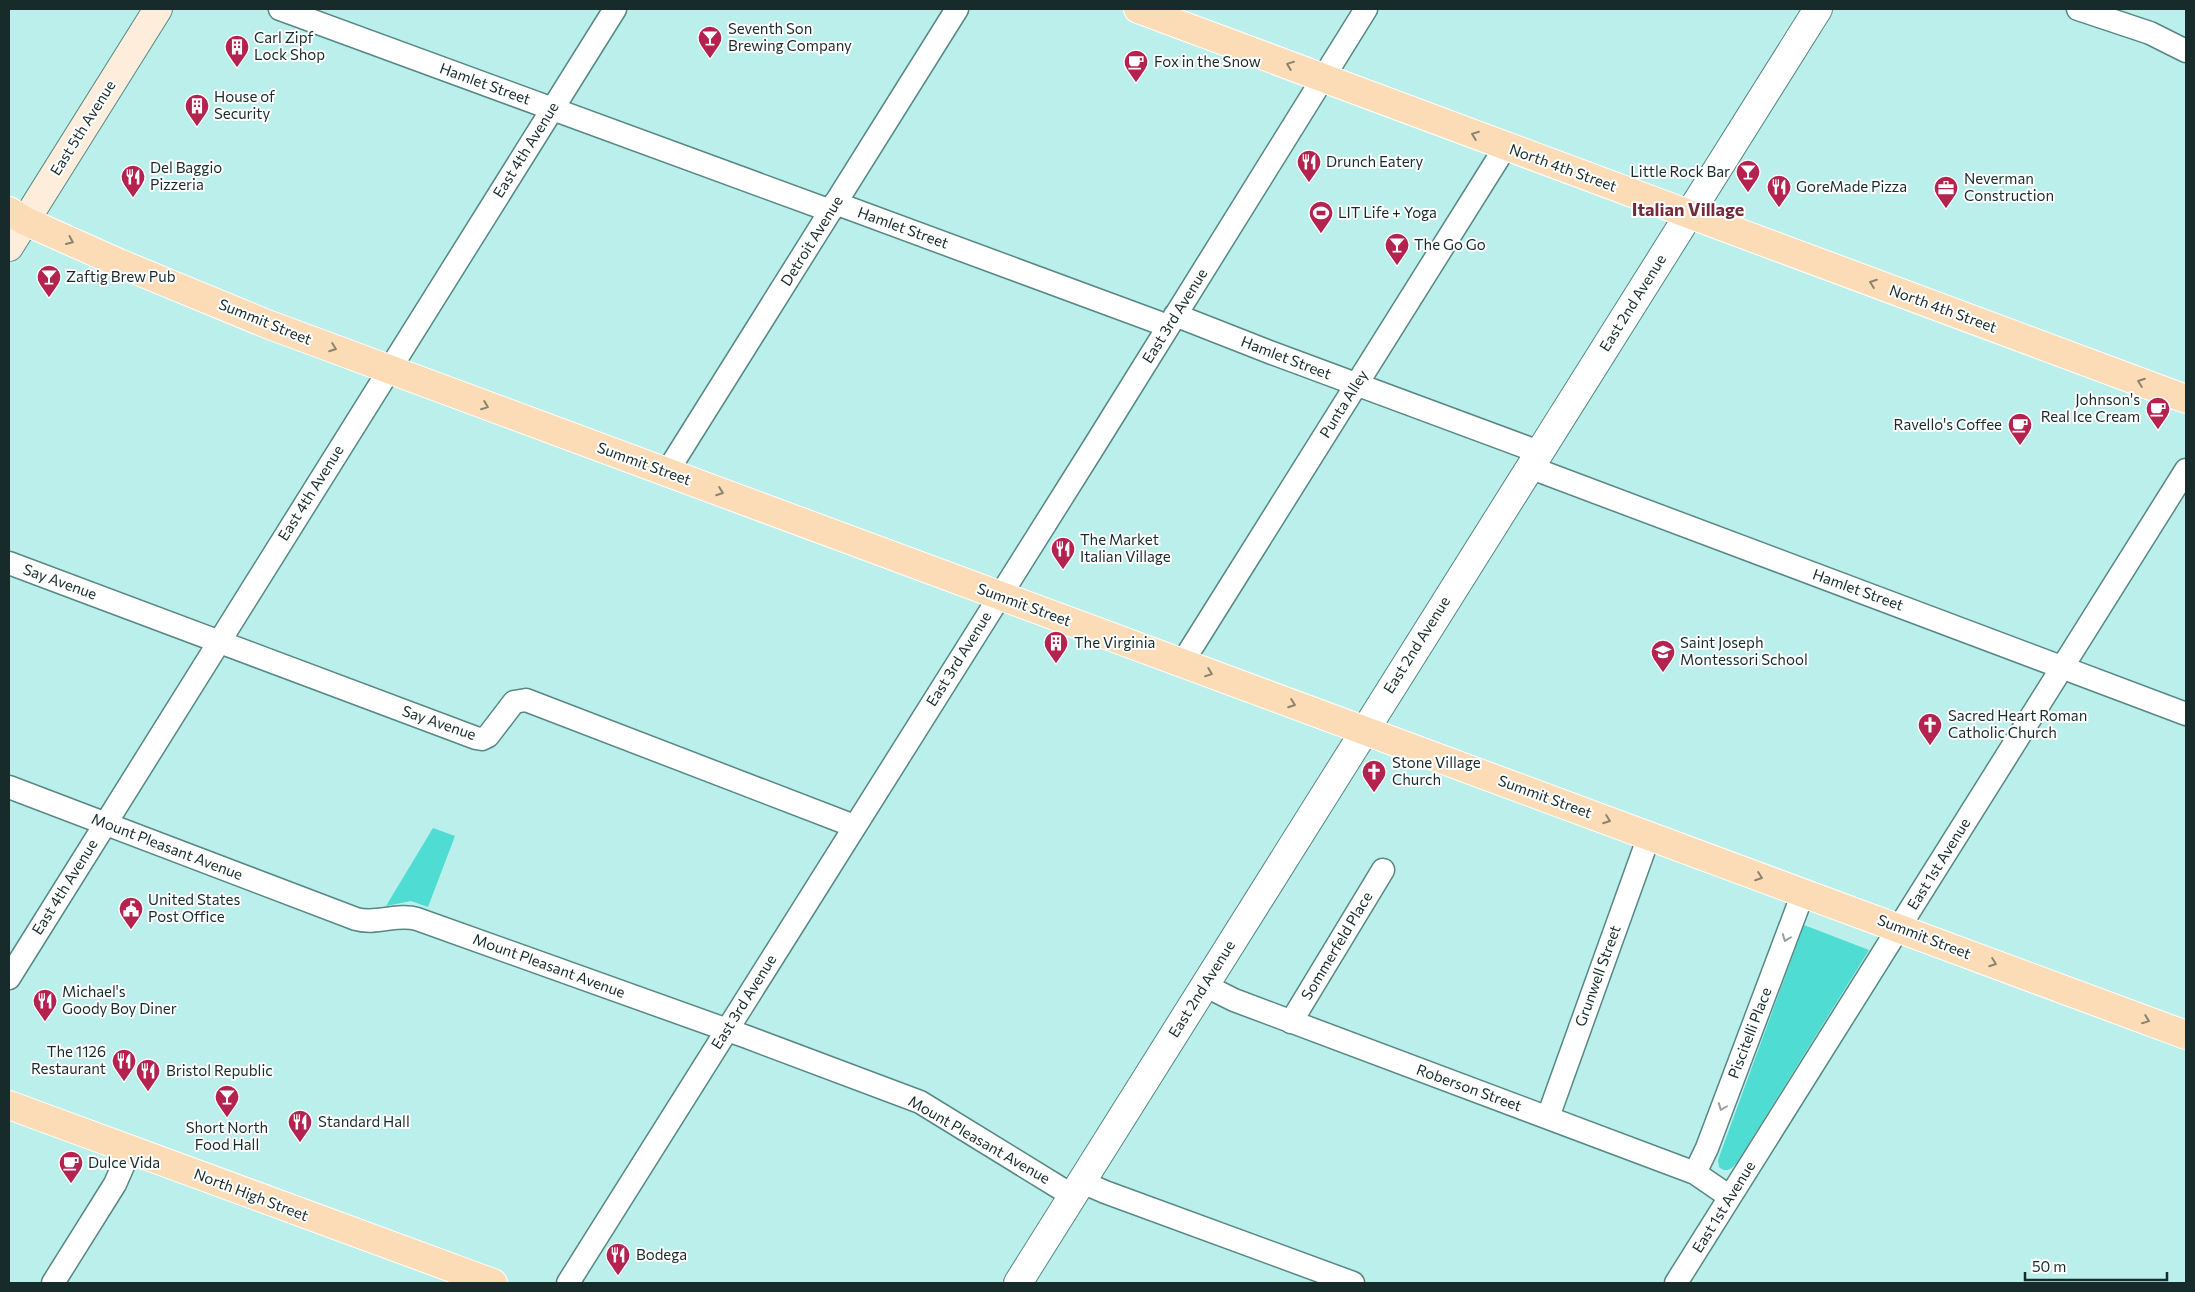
<svg xmlns="http://www.w3.org/2000/svg" width="2195" height="1292" font-family="Commissioner,sans-serif">
<rect width="100%" height="100%" fill="#bbefeb"/>
<path fill="#4edcd3" d="M433 828 455 836 428 907 411 901 386 906Z
M1804 925 1869 950 1738 1161C1733 1168 1727 1174 1719 1167L1718 1160Z"/>
<g fill="none" stroke-linecap="round" stroke-linejoin="round">
<defs>
<path id="minor" d="M280 9 831 211
M2078 9 2150 33 2186 51
M835 203 1168 326
M1175 315 1272 353 1539 452
M1529 467 2186 714
M667 472 957 9
M9 563 476 738 482 739 488 736 514 702 526 700 854 826
M1182 663 1506 146
M9 787 356 919C377 925 397 913 417 919L747 1037 920 1102 1073 1196
M9 978 615 9
M1204 985 1234 1000 1695 1173 1730 1197
M1291 1022 1383 870
M1548 1117 1649 836
M1695 1173 1707 1148 1803 893
M1082 1182 1105 1192 1353 1283
M53 1283 115 1184 130 1150
M568 1283 1093 448 1366 9
M1676 1283 2186 470"/>
<path id="tertiary" d="M1018 1283 1818 9"/>
<path id="secondary" d="M9 247 158 9"/>
<path id="primary" d="M1138 9 2186 399
M9 211 25 221 119 263 267 324 2186 1035
M9 1105 493 1283"/>
</defs>
<use href="#minor" stroke="#578884" stroke-width="25"/>
<use href="#tertiary" stroke="#578884" stroke-width="30"/>
<use href="#secondary" stroke="#578884" stroke-width="30"/>
<use href="#primary" stroke="#fff" stroke-width="30"/>
<use href="#minor" stroke="#fff" stroke-width="22"/>
<use href="#tertiary" stroke="#fff" stroke-width="28"/>
<use href="#secondary" stroke="#feeddb" stroke-width="28"/>
<use href="#primary" stroke="#fcdcb6" stroke-width="28"/>
</g>
<defs><path id="oneway-chevron" d="M-2-3.5L2.5 0L-2 3.5" fill="none" stroke-width="1.6" stroke-linecap="round" stroke-linejoin="round" transform="scale(1.25)"/></defs>
<g stroke="#8a8470">
<use href="#oneway-chevron" transform="translate(1290 65) rotate(-159)"/>
<use href="#oneway-chevron" transform="translate(1475 135) rotate(-159)"/>
<use href="#oneway-chevron" transform="translate(70 241) rotate(24)"/>
<use href="#oneway-chevron" transform="translate(1873 283) rotate(-160)"/>
<use href="#oneway-chevron" transform="translate(333 348) rotate(20)"/>
<use href="#oneway-chevron" transform="translate(2141 382) rotate(-160)"/>
<use href="#oneway-chevron" transform="translate(485 406) rotate(21)"/>
<use href="#oneway-chevron" transform="translate(720 492) rotate(20)"/>
<use href="#oneway-chevron" transform="translate(1209 673) rotate(21)"/>
<use href="#oneway-chevron" transform="translate(1292 704) rotate(20)"/>
<use href="#oneway-chevron" transform="translate(1607 820) rotate(20)"/>
<use href="#oneway-chevron" transform="translate(1759 877) rotate(20)"/>
<use href="#oneway-chevron" transform="translate(1993 963) rotate(20)"/>
<use href="#oneway-chevron" transform="translate(2146 1020) rotate(21)"/>
</g>
<g stroke="#97a09f">
<use href="#oneway-chevron" transform="translate(1786 938) rotate(111)"/>
<use href="#oneway-chevron" transform="translate(1722 1107) rotate(111)"/>
</g>
<defs>
<symbol id="bar-pin" viewBox="-11 -11 22 30"><path d="M0 17L-7.5 6A9.5 9.5 0 1 1 7.5 6Z" fill="#b4234f" stroke="#fff"/><path d="M-6-5H6L.8 .8V4.5H3.5V6h-7V4.5H-.8V.8Z" fill="#fff"/></symbol>
<symbol id="building-pin" viewBox="-11 -11 22 30"><path d="M0 17L-7.5 6A9.5 9.5 0 1 1 7.5 6Z" fill="#b4234f" stroke="#fff"/><path d="M-4-6H4V6H1V3H-1V6H-4ZM-2.5-4.3h1.7v1.8h-1.7ZM.8-4.3h1.7v1.8H.8ZM-2.5-1h1.7V.8h-1.7ZM.8-1h1.7V.8H.8Z" fill="#fff"/></symbol>
<symbol id="cafe-pin" viewBox="-11 -11 22 30"><path d="M0 17L-7.5 6A9.5 9.5 0 1 1 7.5 6Z" fill="#b4234f" stroke="#fff"/><path d="M-5.5-4.5H6V0H3Q3 3.5 0 3.5H-2.5Q-5.5 3.5-5.5 0ZM3-3.2v2h1.7v-2ZM-6 4.5H4V6H-6Z" fill="#fff"/></symbol>
<symbol id="restaurant-pin" viewBox="-11 -11 22 30"><path d="M0 17L-7.5 6A9.5 9.5 0 1 1 7.5 6Z" fill="#b4234f" stroke="#fff"/><path d="M-5-6h1v4h1v-4h1v4h1v-4h1v5L-1.5 .5V6h-2V.5L-5-1ZM5-6V6H3V1.5H1.5Q1.5-4 5-6Z" fill="#fff"/></symbol>
<symbol id="office-pin" viewBox="-11 -11 22 30"><path d="M0 17L-7.5 6A9.5 9.5 0 1 1 7.5 6Z" fill="#b4234f" stroke="#fff"/><path d="M-6-3h4V-5.5h4V-3h4V5H-6ZM-1-4.5V-3h2v-1.5ZM-6 0V1H6V0Z" fill="#fff"/></symbol>
<symbol id="stadium-pin" viewBox="-11 -11 22 30"><path d="M0 17L-7.5 6A9.5 9.5 0 1 1 7.5 6Z" fill="#b4234f" stroke="#fff"/><path d="M0-5a6.5 5 0 1 0 0 10a6.5 5 0 1 0 0-10ZM-3.5-1.8h7v3.6h-7Z" fill="#fff"/></symbol>
<symbol id="school-pin" viewBox="-11 -11 22 30"><path d="M0 17L-7.5 6A9.5 9.5 0 1 1 7.5 6Z" fill="#b4234f" stroke="#fff"/><path d="M0-5L7-2L0 1L-7-2ZM-4 1L0 2.5L4 1V4Q0 6-4 4Z" fill="#fff"/></symbol>
<symbol id="church-pin" viewBox="-11 -11 22 30"><path d="M0 17L-7.5 6A9.5 9.5 0 1 1 7.5 6Z" fill="#b4234f" stroke="#fff"/><path d="M-1.2-6h2.4v3.5h3.3v2.4h-3.3V6h-2.4V-.1h-3.3v-2.4h3.3Z" fill="#fff"/></symbol>
<symbol id="civic-pin" viewBox="-11 -11 22 30"><path d="M0 17L-7.5 6A9.5 9.5 0 1 1 7.5 6Z" fill="#b4234f" stroke="#fff"/><path d="M-.6-6.5H3V-4.5H.6V-3L4-1V1h2V6H-6V1h2V-1L-.6-3ZM-1.2 2.5V6h2.4V2.5Z" fill="#fff"/></symbol>
</defs>
<g fill-rule="evenodd">
<use href="#bar-pin" x="696" y="24" width="28" height="38"/>
<use href="#building-pin" x="223" y="33" width="28" height="38"/>
<use href="#cafe-pin" x="1122" y="48" width="28" height="38"/>
<use href="#building-pin" x="183" y="92" width="28" height="38"/>
<use href="#restaurant-pin" x="1295" y="148" width="28" height="38"/>
<use href="#bar-pin" x="1734" y="158" width="28" height="38"/>
<use href="#restaurant-pin" x="119" y="163" width="28" height="38"/>
<use href="#restaurant-pin" x="1765" y="173" width="28" height="38"/>
<use href="#office-pin" x="1932" y="174" width="28" height="38"/>
<use href="#stadium-pin" x="1307" y="199" width="28" height="38"/>
<use href="#bar-pin" x="1383" y="231" width="28" height="38"/>
<use href="#bar-pin" x="35" y="263" width="28" height="38"/>
<use href="#cafe-pin" x="2144" y="395" width="28" height="38"/>
<use href="#cafe-pin" x="2006" y="411" width="28" height="38"/>
<use href="#restaurant-pin" x="1049" y="535" width="28" height="38"/>
<use href="#building-pin" x="1042" y="629" width="28" height="38"/>
<use href="#school-pin" x="1649" y="638" width="28" height="38"/>
<use href="#church-pin" x="1916" y="711" width="28" height="38"/>
<use href="#church-pin" x="1360" y="758" width="28" height="38"/>
<use href="#civic-pin" x="117" y="895" width="28" height="38"/>
<use href="#restaurant-pin" x="31" y="987" width="28" height="38"/>
<use href="#restaurant-pin" x="110" y="1047" width="28" height="38"/>
<use href="#restaurant-pin" x="134" y="1057" width="28" height="38"/>
<use href="#bar-pin" x="213" y="1083" width="28" height="38"/>
<use href="#restaurant-pin" x="286" y="1108" width="28" height="38"/>
<use href="#cafe-pin" x="57" y="1149" width="28" height="38"/>
<use href="#restaurant-pin" x="604" y="1241" width="28" height="38"/>
</g>
<g text-anchor="middle" stroke-width="4" stroke-linejoin="round" paint-order="stroke">
<g font-size="15" fill="#172c2a" stroke="#fff" text-anchor="start">
<text x="728" y="34">Seventh Son<tspan x="728" dy="17">Brewing Company</tspan></text>
<text x="254" y="43">Carl Zipf<tspan x="254" dy="17">Lock Shop</tspan></text>
<text x="1154" y="67">Fox in the Snow</text>
<text x="214" y="102">House of<tspan x="214" dy="17">Security</tspan></text>
<text x="1326" y="167">Drunch Eatery</text>
<text x="150" y="173">Del Baggio<tspan x="150" dy="17">Pizzeria</tspan></text>
<text x="1730" y="177" text-anchor="end">Little Rock Bar</text>
<text x="1964" y="184">Neverman<tspan x="1964" dy="17">Construction</tspan></text>
<text x="1796" y="192">GoreMade Pizza</text>
<text x="1338" y="218">LIT Life + Yoga</text>
<text x="1414" y="250">The Go Go</text>
<text x="66" y="282">Zaftig Brew Pub</text>
<text x="2140" y="405" text-anchor="end">Johnson's<tspan x="2140" dy="17">Real Ice Cream</tspan></text>
<text x="2002" y="430" text-anchor="end">Ravello's Coffee</text>
<text x="1080" y="545">The Market<tspan x="1080" dy="17">Italian Village</tspan></text>
<text x="1074" y="648">The Virginia</text>
<text x="1680" y="648">Saint Joseph<tspan x="1680" dy="17">Montessori School</tspan></text>
<text x="1948" y="721">Sacred Heart Roman<tspan x="1948" dy="17">Catholic Church</tspan></text>
<text x="1392" y="768">Stone Village<tspan x="1392" dy="17">Church</tspan></text>
<text x="148" y="905">United States<tspan x="148" dy="17">Post Office</tspan></text>
<text x="62" y="997">Michael's<tspan x="62" dy="17">Goody Boy Diner</tspan></text>
<text x="106" y="1057" text-anchor="end">The 1126<tspan x="106" dy="17">Restaurant</tspan></text>
<text x="166" y="1076">Bristol Republic</text>
<text x="318" y="1127">Standard Hall</text>
<text x="227" y="1133" text-anchor="middle">Short North<tspan x="227" dy="17">Food Hall</tspan></text>
<text x="88" y="1168">Dulce Vida</text>
<text x="636" y="1260">Bodega</text>
</g>
<g font-size="15" fill="#172c2a" stroke="#fff">
<text transform="translate(485 84) rotate(20)" y="5">Hamlet Street</text>
<text transform="translate(83 128) rotate(-58)" y="5">East 5th Avenue</text>
<text transform="translate(526 150) rotate(-58)" y="5">East 4th Avenue</text>
<text transform="translate(1563 168) rotate(20)" y="5">North 4th Street</text>
<text transform="translate(903 228) rotate(20)" y="5">Hamlet Street</text>
<text transform="translate(812 241) rotate(-58)" y="5">Detroit Avenue</text>
<text transform="translate(1633 303) rotate(-58)" y="5">East 2nd Avenue</text>
<text transform="translate(1943 309) rotate(20)" y="5">North 4th Street</text>
<text transform="translate(1175 316) rotate(-58)" y="5">East 3rd Avenue</text>
<text transform="translate(265 322) rotate(22)" y="5">Summit Street</text>
<text transform="translate(1286 358) rotate(21)" y="5">Hamlet Street</text>
<text transform="translate(1344 404) rotate(-58)" y="5">Punta Alley</text>
<text transform="translate(644 464) rotate(20)" y="5">Summit Street</text>
<text transform="translate(311 493) rotate(-58)" y="5">East 4th Avenue</text>
<text transform="translate(60 582) rotate(20)" y="5">Say Avenue</text>
<text transform="translate(1858 590) rotate(20)" y="5">Hamlet Street</text>
<text transform="translate(1024 605) rotate(20)" y="5">Summit Street</text>
<text transform="translate(1417 645) rotate(-58)" y="5">East 2nd Avenue</text>
<text transform="translate(959 659) rotate(-58)" y="5">East 3rd Avenue</text>
<text transform="translate(439 723) rotate(19)" y="5">Say Avenue</text>
<text transform="translate(1545 797) rotate(20)" y="5">Summit Street</text>
<text transform="translate(167 847) rotate(21)" y="5">Mount Pleasant Avenue</text>
<text transform="translate(1939 864) rotate(-58)" y="5">East 1st Avenue</text>
<text transform="translate(65 887) rotate(-58)" y="5">East 4th Avenue</text>
<text transform="translate(1924 937) rotate(21)" y="5">Summit Street</text>
<text transform="translate(1337 946) rotate(-59)" y="5">Sommerfeld Place</text>
<text transform="translate(549 966) rotate(20)" y="5">Mount Pleasant Avenue</text>
<text transform="translate(1598 976) rotate(-70)" y="5">Grunwell Street</text>
<text transform="translate(1202 989) rotate(-58)" y="5">East 2nd Avenue</text>
<text transform="translate(744 1002) rotate(-58)" y="5">East 3rd Avenue</text>
<text transform="translate(1750 1033) rotate(-69)" y="5">Piscitelli Place</text>
<text transform="translate(1469 1088) rotate(20)" y="5">Roberson Street</text>
<text transform="translate(979 1140) rotate(30)" y="5">Mount Pleasant Avenue</text>
<text transform="translate(251 1195) rotate(21)" y="5">North High Street</text>
<text transform="translate(1724 1207) rotate(-58)" y="5">East 1st Avenue</text>
</g>
<g font-size="18" font-weight="bold" fill="#722c3b" stroke="#fff">
<text x="1688" y="216">Italian Village</text>
</g>
</g>
<rect width="2195" height="1292" fill="none" stroke="#172c2a" stroke-width="20"/>
<path d="M2025 1272v8h142v-8" fill="none" stroke="#172c2a" stroke-width="2.5"/>
<text x="2032" y="1272" font-size="15" fill="#172c2a" stroke="#ffffff" stroke-width="4" paint-order="stroke">50 m</text>
</svg>
